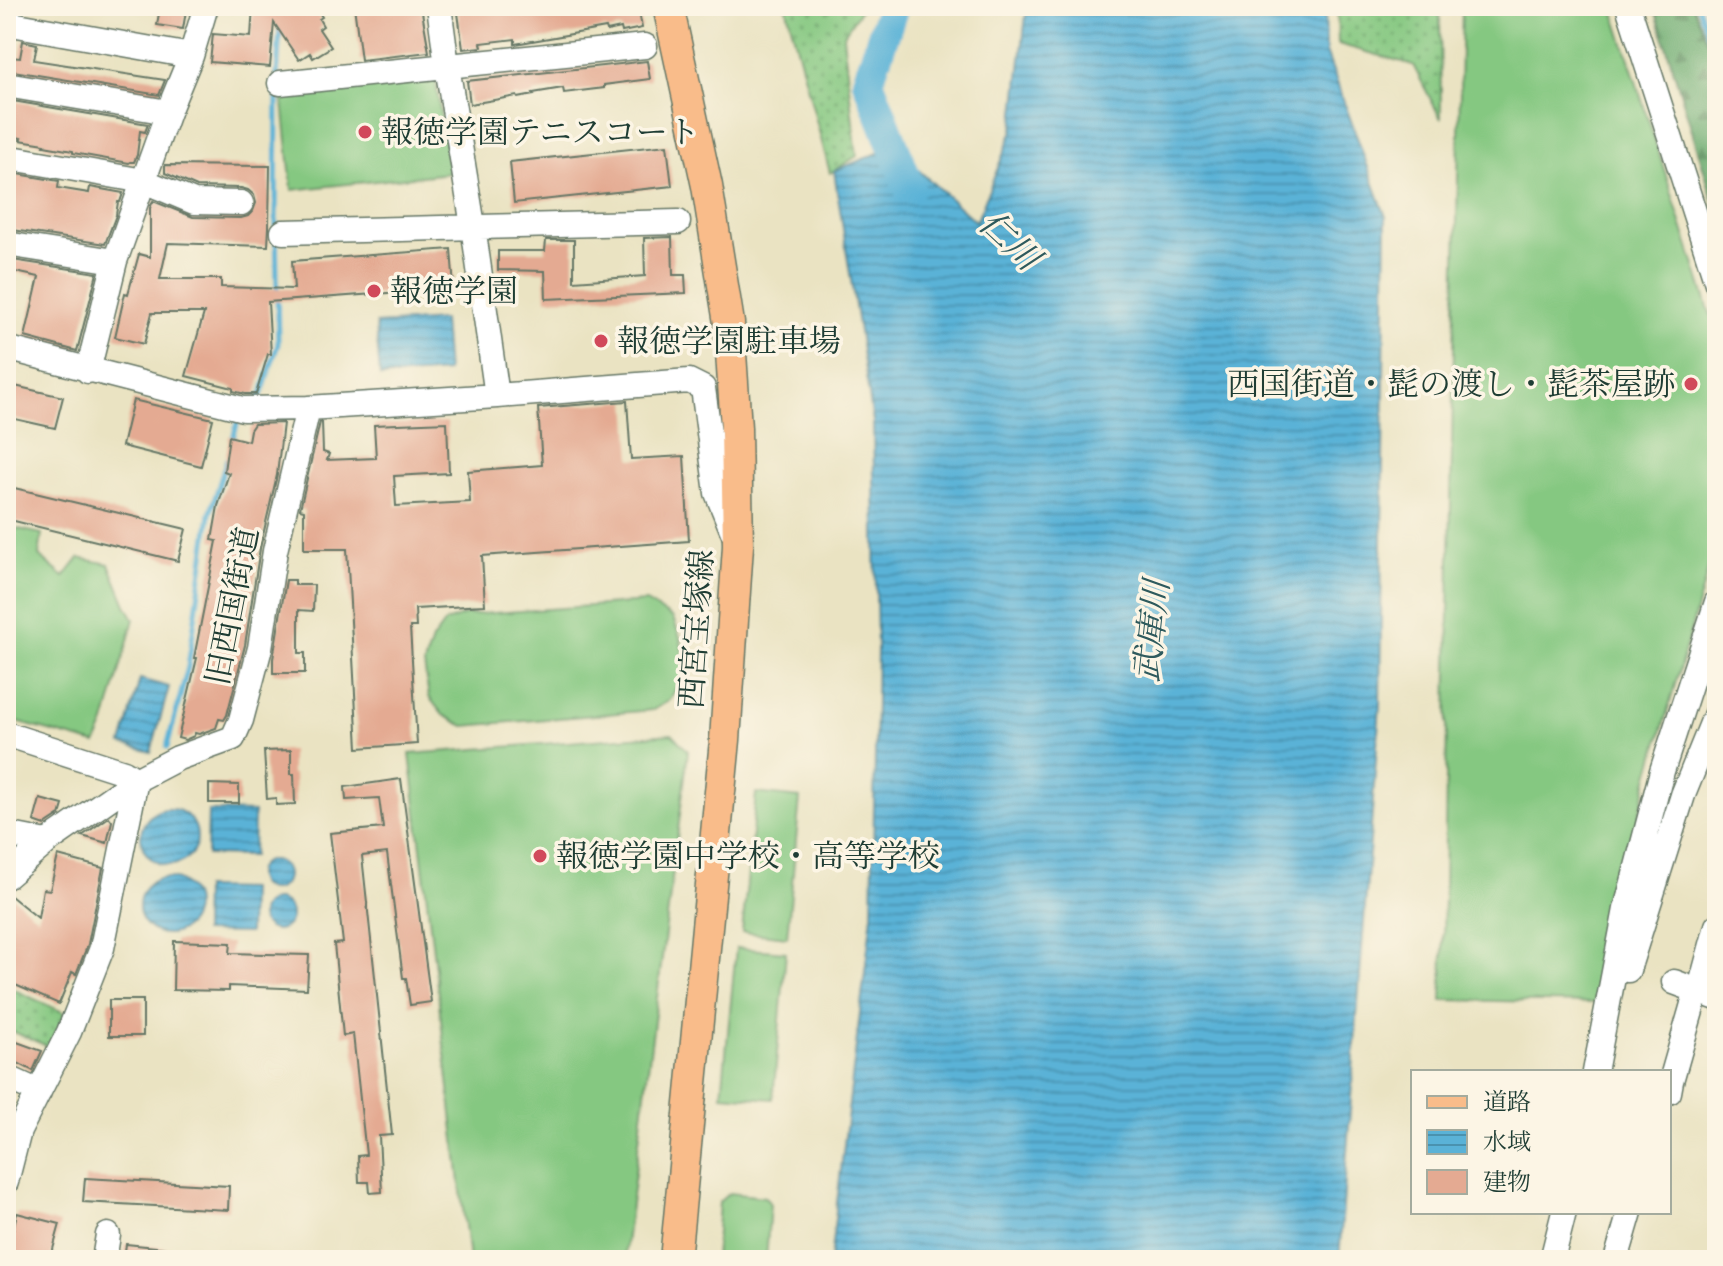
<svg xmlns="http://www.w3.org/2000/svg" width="1723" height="1266" font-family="'EB Garamond','Noto Serif JP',serif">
<defs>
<pattern id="grass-dots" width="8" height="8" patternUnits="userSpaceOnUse" patternTransform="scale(2)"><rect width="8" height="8" fill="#85c881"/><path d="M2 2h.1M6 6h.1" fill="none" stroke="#6ca46a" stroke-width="1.8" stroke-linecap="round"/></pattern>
<pattern id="forest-firs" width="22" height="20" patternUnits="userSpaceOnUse" patternTransform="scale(2)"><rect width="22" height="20" fill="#6cac6f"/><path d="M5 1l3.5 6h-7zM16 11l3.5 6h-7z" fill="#588d5c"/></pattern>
<pattern id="water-rules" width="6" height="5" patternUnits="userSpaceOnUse" patternTransform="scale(2)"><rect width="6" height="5" fill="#5ab2d7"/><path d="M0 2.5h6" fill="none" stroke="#4a92af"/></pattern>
</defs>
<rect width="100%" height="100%" fill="#fcf5e5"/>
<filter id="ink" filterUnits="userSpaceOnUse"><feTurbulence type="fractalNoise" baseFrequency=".0125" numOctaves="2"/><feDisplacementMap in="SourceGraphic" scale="16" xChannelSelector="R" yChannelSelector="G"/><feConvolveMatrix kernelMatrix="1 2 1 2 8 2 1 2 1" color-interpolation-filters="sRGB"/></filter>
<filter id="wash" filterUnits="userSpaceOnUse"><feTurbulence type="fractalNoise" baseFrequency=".006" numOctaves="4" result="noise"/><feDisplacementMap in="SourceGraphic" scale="32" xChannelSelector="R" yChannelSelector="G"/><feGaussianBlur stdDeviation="1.8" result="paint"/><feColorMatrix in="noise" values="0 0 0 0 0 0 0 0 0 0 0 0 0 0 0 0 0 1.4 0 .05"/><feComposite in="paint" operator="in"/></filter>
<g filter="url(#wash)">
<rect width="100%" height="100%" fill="#eae3c2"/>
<path fill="url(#grass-dots)" stroke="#52825a" stroke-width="2" d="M786 6H863L843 36 857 156 830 173Z
M1337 6H1440L1441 119 1413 65 1338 44Z
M6 986 65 1013 50 1047 6 1029Z"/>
<path fill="url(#forest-firs)" stroke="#467452" stroke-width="2" d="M1654 6H1693L1717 64V213Z"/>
<path fill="#85c881" stroke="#52825a" stroke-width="2" d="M1462 6H1612L1715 329 1717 341V538L1648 779 1594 1003 1442 1000 1453 391Z
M435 76 449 173 292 190 282 92Z
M6 526 42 534 39 556 64 577 79 558 109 564 126 605 134 619 105 723 96 744 6 719Z
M646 602 673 618 681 640 685 670 670 700 653 710 464 726 443 715 429 697 424 664 432 640 445 622 465 615Z
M672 734 688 751 624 1260H469L410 754Z
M756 793 800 798 787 937 742 932Z
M736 948 786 952 773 1099 722 1095Z
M729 1193 765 1197 770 1204 766 1260H715L719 1202Z"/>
<path fill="url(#water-rules)" stroke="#3c7886" stroke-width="2" d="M1027 6H1325L1326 52 1386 217 1380 705 1339 1260H830L872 914 877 649 873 421 834 171 893 147 976 222 1013 130Z
M443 320 447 372 380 377 376 324Z
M140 679 169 687 151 752 122 744Z
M141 837a28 28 0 1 1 56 0a28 28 0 1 1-56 0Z
M208 811 254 812 253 856 207 855Z
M257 875a15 15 0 1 1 30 0a15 15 0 1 1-30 0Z
M139 906a28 28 0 1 1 56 0a28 28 0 1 1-56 0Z
M204 888 250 889 249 933 203 932Z
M261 915a15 15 0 1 1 30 0a15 15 0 1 1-30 0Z"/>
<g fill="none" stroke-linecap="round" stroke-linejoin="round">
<path stroke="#5ab2d7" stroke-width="5" d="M1698 6 1717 58
M277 77 280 27
M257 401 262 393 278 344 276 219 277 91
M232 442 239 417
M167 747 188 667 210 514 227 459
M1710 922 1717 896"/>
<path stroke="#5ab2d7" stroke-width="32" d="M893 6 868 81 909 187"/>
</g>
<g id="blocks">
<path fill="#e4aa92" d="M253 6H315L322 17 319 19 323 26 319 29 331 47 313 58 310 53 299 60 274 23 270 67 210 62 213 34 251 37Z
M354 6H421L429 52 361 60Z
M457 6H638L642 28 622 32 621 28 607 31 606 28 515 44V39L481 43 482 47 463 49Z
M160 7 186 11 183 29 157 25Z
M23 41 37 44 34 60 165 80 159 95 7 70 10 57 20 58Z
M647 61 650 79 604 85V88L564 93 563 88 533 93 534 95 518 98 517 96 470 104 467 81Z
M7 100 148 124 145 132 140 131 137 155 134 162H130L129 163 73 153V151L44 146 45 144 20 140 21 138 6 135Z
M667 145 672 186 514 203 510 162Z
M165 165 270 166 269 227 268 246 168 243 160 279H221V287L294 289 292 261 451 249 454 288 268 302 271 354H268L256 394H245L233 391V388L186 376 204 313H152L144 344 115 337 125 293 128 294 139 254 150 257V208L153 201 193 217 241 218 248 216 253 211 256 203 254 195 248 190 241 188 197 187 165 173Z
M6 172 59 181 58 188 89 193 90 187 123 193 120 202H118L116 215 105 244 6 229Z
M672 237 673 275H685L686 293 546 299 545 271 498 270V251H545L546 240H574V281L645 276 644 238Z
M6 259 97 273 77 351 25 337 39 277 6 270Z
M6 384 63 397 55 428 6 417Z
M133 400 213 419 201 466 122 446Z
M627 401 631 459 684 456 689 541 482 556 485 605 415 609 416 627H410L417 744 358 748 347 549H304V510L300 509 320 422H322L323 452 329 454 327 460 376 458 374 425 447 422 449 473 394 476 396 506 470 502 468 471 542 465 538 408Z
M283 423 277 475 260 548 245 645 227 715 224 720 219 719 216 728 199 734 195 733 194 736 185 740 178 738 197 658H194L217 541 212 540 218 506 229 473 224 471 229 436 248 441 250 430 254 424Z
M6 486 186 529 178 561 6 519Z
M286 580H295V585H314L313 611 299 610V653H305V673H273V659Z
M291 750V774H294L295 804 276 805V798L267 799 264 751Z
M401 779 431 1002 410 1005 406 978H403L387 853 362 856 392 1135 379 1136 382 1192 370 1193 369 1182H359L358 1156 366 1155 353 1034 343 1036 334 944 343 943 330 833 383 828 379 798 346 800 345 787Z
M209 784 239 785V803H209Z
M40 799 63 805 60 815 45 825 34 821Z
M109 817 112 821 107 843 82 836Z
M58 856 103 868 88 944 76 974 72 972 59 1004 6 981V892L38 918 43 889 50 890Z
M174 941 231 943 230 953 309 955 307 989 229 986V991L173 990Z
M109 1000H143V1036H109Z
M6 1038 42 1051 33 1071 6 1057Z
M85 1178 229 1186 228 1210 83 1202Z
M17 1213 60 1224 50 1260H6Z
M126 1244 185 1250 184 1260H124Z"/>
</g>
</g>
<g filter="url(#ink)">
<use href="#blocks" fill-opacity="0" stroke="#676" stroke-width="2"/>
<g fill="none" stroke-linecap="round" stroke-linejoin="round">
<defs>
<path id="minor" d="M439 6 447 66 473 226 497 396
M1628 6 1717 283
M6 23 191 56
M280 83 645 46
M6 85 168 112
M6 157 144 181 194 202 241 203
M283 232 678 222
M6 244 115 261
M6 348 243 409 308 408
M88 371 115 261 168 112 191 56 206 6
M6 734 124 772 136 780 102 948 69 1032 19 1131 6 1182
M6 834 47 842
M6 877 47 842 136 780 178 758 233 738 241 720 260 648 275 551 308 408 497 396 689 381 703 388 717 493 735 537
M1628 970 1683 795 1717 711
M1674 982 1717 998
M1595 1072 1626 909 1662 771 1717 602
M6 1077 39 1092
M1669 1092 1671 1081 1697 990 1701 985 1717 926
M104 1260 108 1235
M1552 1260 1564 1212
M1616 1260 1630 1212"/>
<path id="major" d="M668 6 707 186 729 323 736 428 738 546 725 740 675 1260"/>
</defs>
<use href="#minor" stroke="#676" stroke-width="27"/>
<use href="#major" stroke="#676" stroke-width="33"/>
<use href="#minor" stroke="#fff" stroke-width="24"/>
<use href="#major" stroke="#f9bc8a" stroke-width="30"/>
</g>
</g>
<g fill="#d1495b" stroke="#fcf5e5" stroke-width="3">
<circle cx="365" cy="132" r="8"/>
<circle cx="374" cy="291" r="8"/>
<circle cx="601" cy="341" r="8"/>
<circle cx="1691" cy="384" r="8"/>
<circle cx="540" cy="856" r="8"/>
</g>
<g text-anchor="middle" stroke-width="7" stroke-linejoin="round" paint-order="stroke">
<g font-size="32" fill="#1f3d34" stroke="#fcf5e5" text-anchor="start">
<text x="381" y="143">報徳学園テニスコート</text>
<text x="390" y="302">報徳学園</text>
<text x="617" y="352">報徳学園駐車場</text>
<text x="1675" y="395" text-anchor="end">西国街道・髭の渡し・髭茶屋跡</text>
<text x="556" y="867">報徳学園中学校・高等学校</text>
</g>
<g font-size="32" fill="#1f3d34" stroke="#fcf5e5">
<text transform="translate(232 606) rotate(-79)" y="11">旧西国街道</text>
<text transform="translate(696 629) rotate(-86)" y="11">西宮宝塚線</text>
</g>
<g font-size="34" font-style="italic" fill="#2e5a5d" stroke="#fcf5e5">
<text transform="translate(1010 240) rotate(43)" y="12">仁川</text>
<text transform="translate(1151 631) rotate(-84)" y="12">武庫川</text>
</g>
</g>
<rect width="1723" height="1266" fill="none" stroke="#fcf5e5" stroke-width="32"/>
<rect x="1411" y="1070" width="260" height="144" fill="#fcf5e5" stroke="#a4ab9e" stroke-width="2"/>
<rect x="1427" y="1096" width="40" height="12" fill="#f9bc8a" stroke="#a4ab9e" stroke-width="2"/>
<text x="1483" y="1110" font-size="24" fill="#1f3d34">道路</text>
<rect x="1427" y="1130" width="40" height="24" fill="url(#water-rules)" stroke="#a4ab9e" stroke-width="2"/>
<text x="1483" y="1150" font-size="24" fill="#1f3d34">水域</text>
<rect x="1427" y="1170" width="40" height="24" fill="#e4aa92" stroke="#a4ab9e" stroke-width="2"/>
<text x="1483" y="1190" font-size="24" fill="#1f3d34">建物</text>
</svg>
